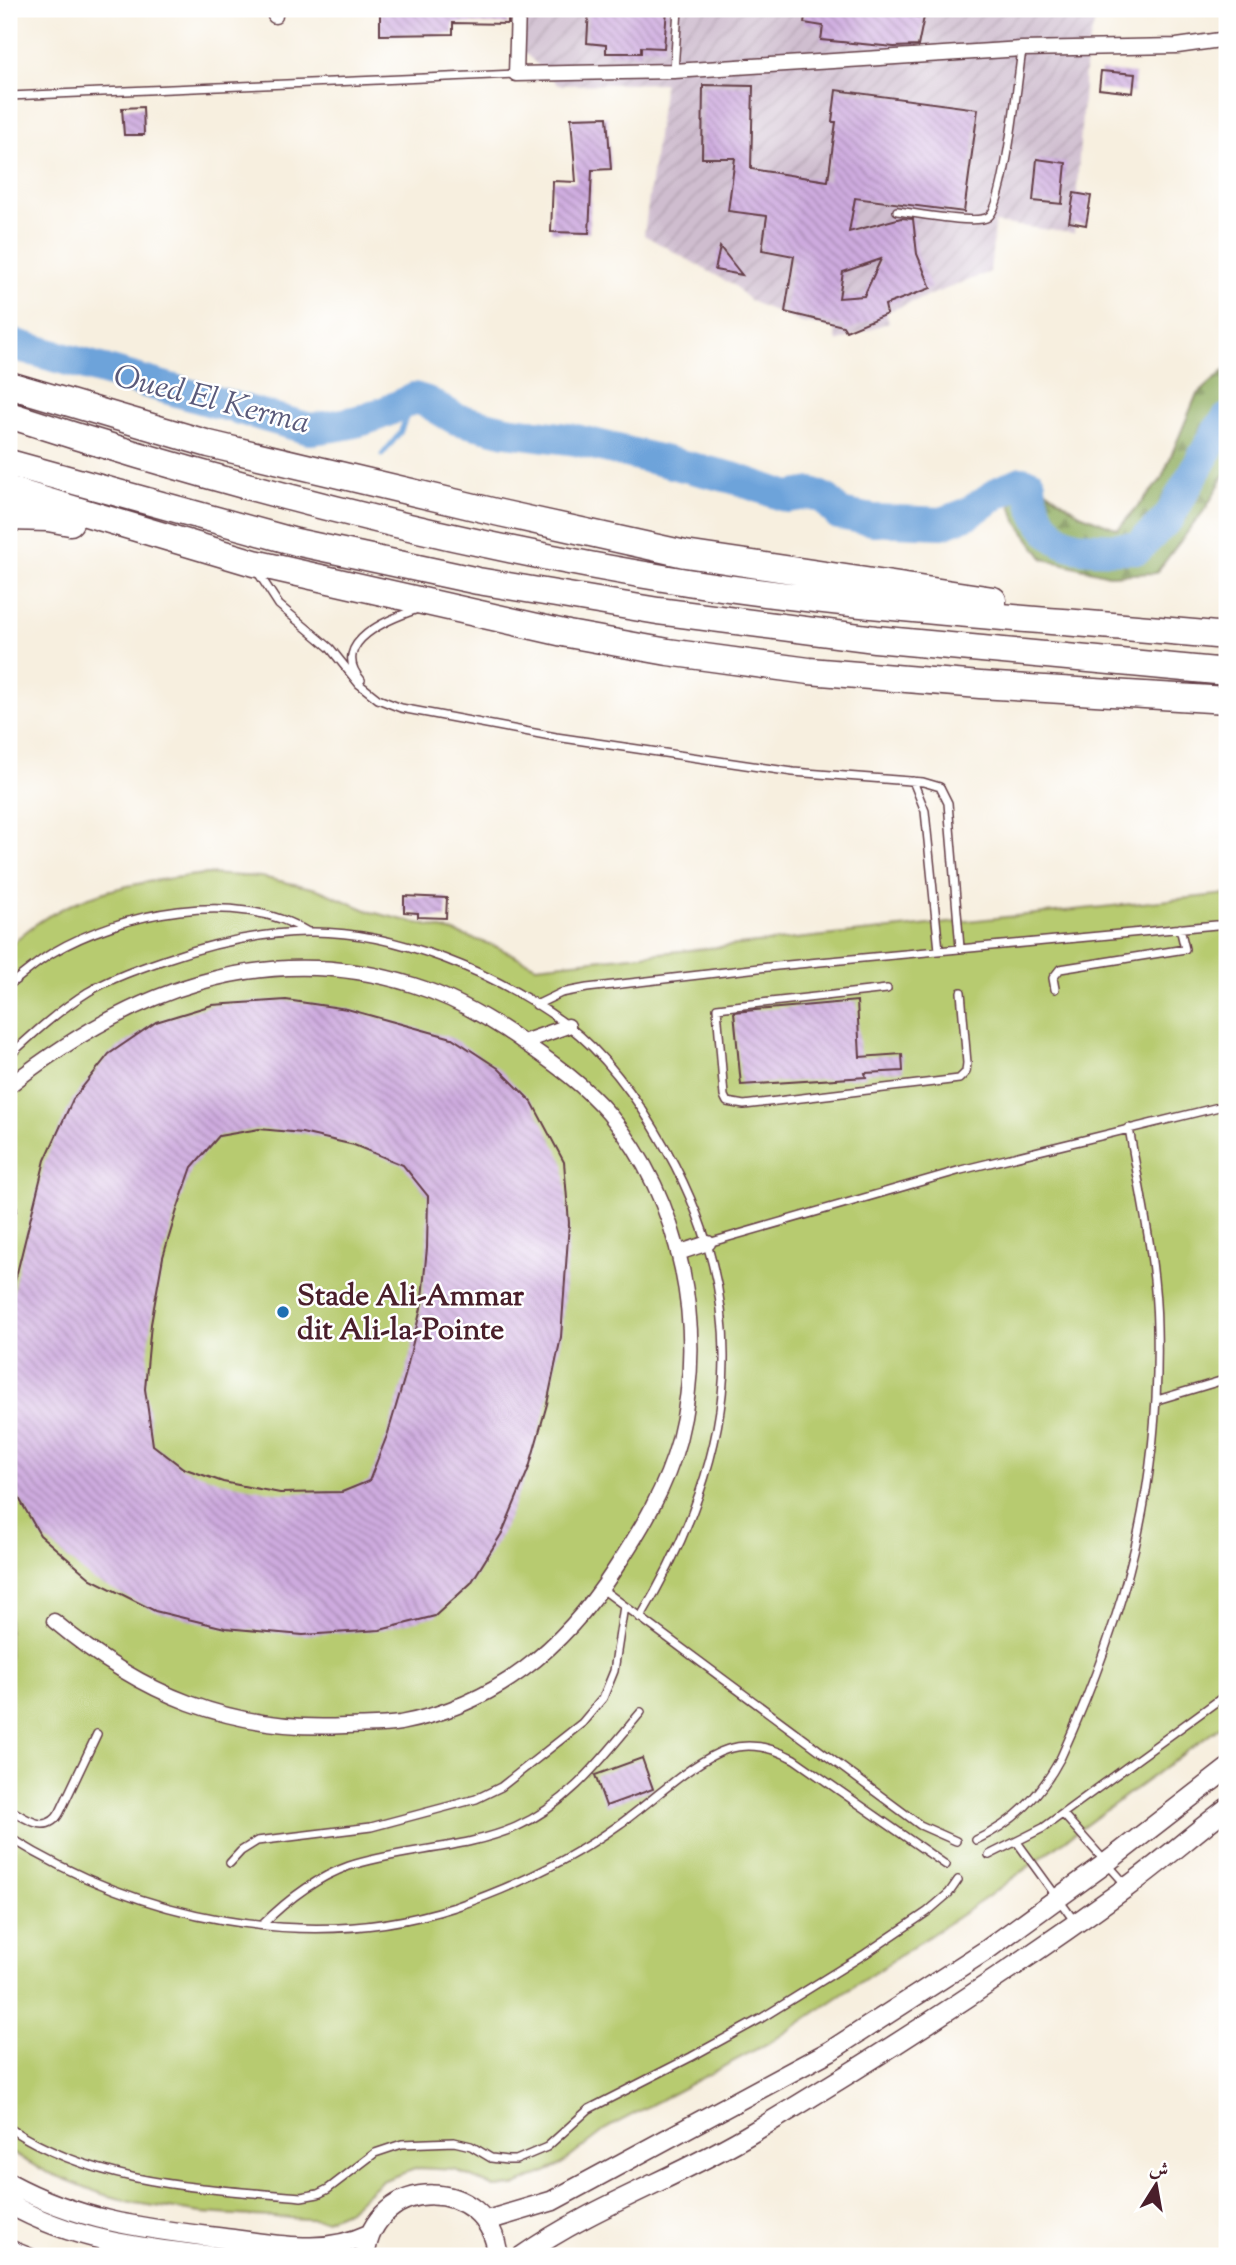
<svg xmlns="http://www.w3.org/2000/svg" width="1236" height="2265" font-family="'Sorts Mill Goudy',Amiri,serif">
<defs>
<pattern id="industrial-furrows" width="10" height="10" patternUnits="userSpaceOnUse" patternTransform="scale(1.75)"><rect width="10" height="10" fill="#cfbdcf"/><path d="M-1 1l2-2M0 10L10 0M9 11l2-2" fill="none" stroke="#b3a2b2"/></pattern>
<pattern id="forest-firs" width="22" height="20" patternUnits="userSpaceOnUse" patternTransform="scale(1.75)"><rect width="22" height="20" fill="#91af62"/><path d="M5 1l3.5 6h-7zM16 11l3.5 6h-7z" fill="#788e51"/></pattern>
<pattern id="building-back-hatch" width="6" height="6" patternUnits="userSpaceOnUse" patternTransform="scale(1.75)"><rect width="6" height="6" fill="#ceabdf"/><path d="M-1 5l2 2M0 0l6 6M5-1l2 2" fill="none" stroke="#a98bb5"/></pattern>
</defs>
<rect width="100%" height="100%" fill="#fff"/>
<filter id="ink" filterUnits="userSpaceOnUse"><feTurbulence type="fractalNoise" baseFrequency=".0143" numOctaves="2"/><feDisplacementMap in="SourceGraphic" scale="14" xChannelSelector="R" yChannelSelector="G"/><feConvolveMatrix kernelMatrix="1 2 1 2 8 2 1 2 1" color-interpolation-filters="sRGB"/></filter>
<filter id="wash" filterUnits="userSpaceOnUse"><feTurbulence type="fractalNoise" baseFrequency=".00686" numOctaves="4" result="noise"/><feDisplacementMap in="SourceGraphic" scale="28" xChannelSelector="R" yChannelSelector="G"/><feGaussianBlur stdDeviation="1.57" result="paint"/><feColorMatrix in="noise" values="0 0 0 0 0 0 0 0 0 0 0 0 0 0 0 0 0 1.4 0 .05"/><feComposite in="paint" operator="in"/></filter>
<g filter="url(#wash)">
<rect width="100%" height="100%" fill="#f7efdf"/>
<path fill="url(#industrial-furrows)" d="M521 9H1098L1086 55 1074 233 995 223 990 272 886 312 889 322 837 342 834 328 802 323 750 301 735 286 644 235 664 83 558 85 519 47Z"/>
<path fill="url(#forest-firs)" stroke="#6e6746" stroke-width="2" d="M1227 368V471L1206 508 1156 573 1109 575 1044 559 1016 521 1011 504 1035 482 1080 514 1118 529 1161 480 1196 396Z"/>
<path fill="#b7cb6f" stroke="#80754d" stroke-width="2" d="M206 874 261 877 317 889 371 912 454 932 495 946 536 966 1227 894V1722L983 1900 774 2040 609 2127 559 2166 514 2186 494 2187 455 2170 418 2168 381 2181 349 2210 326 2220 201 2213 135 2203 102 2194 47 2172 9 2152V947C60 894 136 881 206 874Z"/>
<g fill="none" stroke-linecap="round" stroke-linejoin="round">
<path stroke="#6da3da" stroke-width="5" d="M382 455 400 433 414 398"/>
<path stroke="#6da3da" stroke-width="32" d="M9 343 310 429C354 424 375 419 414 398L427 402 456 419 506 431 576 440 733 478 788 497 812 493 827 500 839 514 873 520 942 523 969 513 999 492 1022 482 1030 484C1031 511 1048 541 1076 546 1095 550 1118 548 1138 548L1169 517 1217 432 1227 419"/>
</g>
<g id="blocks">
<path fill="url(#building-back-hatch)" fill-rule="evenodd" d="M380 9H508V24L453 23V34L380 35Z
M589 9H667L664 48 641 47V53H606V45L587 43Z
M806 9H914L913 16 924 17 918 46 894 47 821 40 823 26 804 23Z
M1101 71 1135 74 1133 93 1099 89Z
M703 85 753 86 751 169 828 181 836 122H832L836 90 978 109 964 212 855 198 849 232 901 218 913 219 917 254 931 288 885 305 887 314 846 331 843 326 785 312 794 256 762 250 767 216 728 211 735 158H702ZM881 259 864 296 839 298 843 272Z
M143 107 144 135H124L122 108Z
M607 117 611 169 592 170 589 233 551 232 553 181 576 182 571 118Z
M1037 159 1066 163 1062 204 1033 201Z
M1074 193 1091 196 1086 225 1069 222Z
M720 247 742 275 715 270Z
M404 896 447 898 446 918 418 917V913L404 912Z
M286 1000 347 1009 452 1038 498 1068 532 1102 564 1162 569 1223 561 1337 547 1404 529 1468 502 1533 471 1583 435 1616 380 1630 303 1635 225 1628 155 1611 91 1579 40 1535 12 1486 9 1455V1328L15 1281 45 1160 73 1099 109 1054 156 1022 212 1005ZM259 1129 302 1133 354 1145 403 1165 428 1196 427 1248 421 1308 405 1376 388 1433 369 1481 342 1492 280 1493 223 1482 183 1468 153 1445 145 1389 151 1324 163 1257 177 1210 192 1167 219 1136Z
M857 1001 860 1057 902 1054 903 1071 865 1073 866 1077 741 1085 734 1012Z
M642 1758 653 1789 606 1806 595 1775Z"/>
</g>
</g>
<g filter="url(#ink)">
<use href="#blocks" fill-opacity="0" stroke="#643e46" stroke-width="2"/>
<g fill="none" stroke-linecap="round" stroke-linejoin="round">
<defs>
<path id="lane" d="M674 71 678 9
M9 96 516 74
M897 211C915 213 976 225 988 217 1005 207 1018 76 1022 50
M257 571 279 605 330 648 359 684 378 699 401 708 556 737 793 772 923 782 940 787 948 803 960 948
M361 680C328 642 391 618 418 609
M913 781 925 811 939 950
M9 985C23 975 37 962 52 953 119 913 238 888 308 932
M887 989 717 1008 724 1096 727 1102 744 1105 959 1079 966 1072 967 1063 961 992
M1055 989 1053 978 1060 969 1185 949 1180 928
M536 1005 561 993 587 988 777 966 1227 924
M9 1056C34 1033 59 1010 88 992 112 978 138 969 164 960 210 944 259 933 307 932 395 930 497 973 567 1025 609 1057 641 1104 666 1149 703 1215 725 1285 724 1361 723 1451 686 1542 640 1618
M9 1208 13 1209
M708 1243 961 1170 1227 1105
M1157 1400 1227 1379
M602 1589 920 1825 956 1841
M9 1809C25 1818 47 1836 60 1812L97 1734
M1063 1814 1127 1886
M9 1837C138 1918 307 1955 455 1907 514 1887 570 1860 620 1824 650 1803 695 1759 728 1749 752 1742 774 1748 794 1759L946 1865
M976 1840C1015 1822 1041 1795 1061 1757 1126 1614 1161 1485 1157 1327 1156 1260 1140 1193 1129 1128
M1017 1842 1075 1922
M989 1855 1043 1828 1227 1694
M230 1863 241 1851 257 1841 371 1827 476 1799 501 1787 582 1723 603 1698 614 1671 624 1606
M262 1925C287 1900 315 1878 349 1866 404 1848 463 1850 516 1827 570 1803 603 1757 641 1712
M9 2128C96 2185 200 2188 301 2197L318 2194 328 2189 375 2153 402 2144 454 2142 471 2146 491 2158 507 2160H516L547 2147 589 2109 691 2057 760 2019 865 1954 927 1912 949 1893 958 1880"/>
<path id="street" d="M518 9 516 74 674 71 1022 49 1177 46 1227 39
M275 16V9
M523 1042 568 1026
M9 1086C128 992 262 938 413 985 455 998 491 1019 526 1044 556 1065 585 1086 609 1114 682 1201 707 1330 679 1440 666 1488 642 1528 615 1569 563 1649 495 1705 400 1723 382 1726 363 1725 345 1726 231 1732 141 1694 54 1621
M678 1253 708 1243
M9 2247 31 2256"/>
<path id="secondary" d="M9 2183C83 2223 148 2229 229 2239 279 2245 323 2256 370 2234
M9 2204C73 2240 138 2248 210 2256
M485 2221 552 2201 830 2051 988 1949 1106 1863 1227 1769
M365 2256C374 2174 490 2175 498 2256
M522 2256C594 2205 680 2177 755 2131 882 2055 1007 1974 1127 1887 1161 1862 1193 1834 1227 1808"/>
<path id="highway" d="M9 385 209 444 500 513 685 554 993 600
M9 415C231 487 456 545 687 582 866 610 1047 619 1227 636
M9 463 296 542 478 581 658 611 875 639 1227 672
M9 490 254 563 568 634 668 652 809 671 980 685 1227 700
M9 517 48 518 70 522"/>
</defs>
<use href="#lane" stroke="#643e46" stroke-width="10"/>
<use href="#street" stroke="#643e46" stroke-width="17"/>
<use href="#secondary" stroke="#643e46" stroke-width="22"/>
<use href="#highway" stroke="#643e46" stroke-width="29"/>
<use href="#lane" stroke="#fff" stroke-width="7"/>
<use href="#street" stroke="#fff" stroke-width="14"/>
<use href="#secondary" stroke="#fff" stroke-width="19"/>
<use href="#highway" stroke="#fff" stroke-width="26"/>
</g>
</g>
<circle fill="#1f6fb2" stroke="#fff" stroke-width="2.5" cx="283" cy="1312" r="7"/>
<g text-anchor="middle" stroke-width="5" stroke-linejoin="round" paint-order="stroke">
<g font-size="30" font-weight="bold" fill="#4a1f2b" stroke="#fff" text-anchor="start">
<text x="297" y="1305">Stade Ali-Ammar<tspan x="297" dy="34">dit Ali-la-Pointe</tspan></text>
</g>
<g font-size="32" font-style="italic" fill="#5a5a7a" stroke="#fff">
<text transform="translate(212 398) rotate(14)" y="11">Oued El Kerma</text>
</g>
</g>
<rect width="1236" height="2265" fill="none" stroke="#fff" stroke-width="35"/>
<g transform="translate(1156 2185) rotate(11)" stroke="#ffffff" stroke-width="5" paint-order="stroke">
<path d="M0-5L12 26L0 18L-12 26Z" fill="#4a1f2b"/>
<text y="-10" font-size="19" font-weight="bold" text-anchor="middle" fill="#4a1f2b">ش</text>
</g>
</svg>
